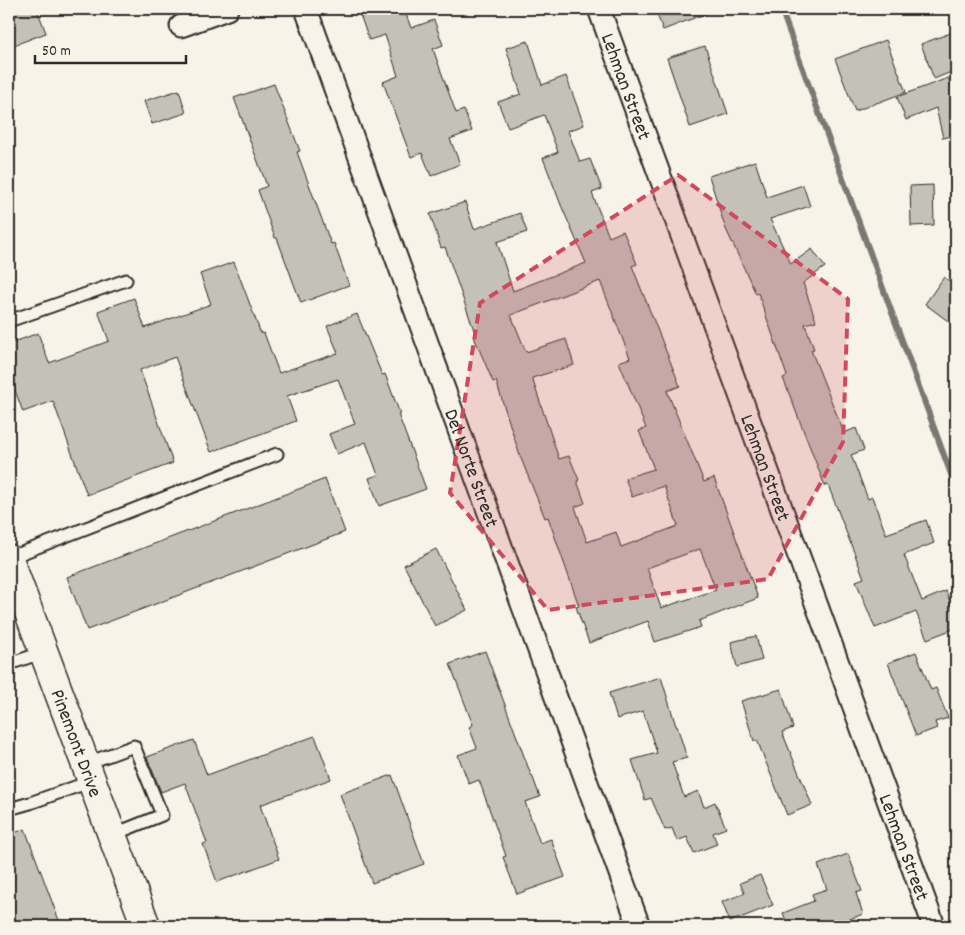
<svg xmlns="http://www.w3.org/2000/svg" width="965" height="935" font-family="Dekko,sans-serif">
<rect width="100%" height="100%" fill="#f7f3e8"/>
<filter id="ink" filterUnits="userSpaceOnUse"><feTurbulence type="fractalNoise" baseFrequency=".02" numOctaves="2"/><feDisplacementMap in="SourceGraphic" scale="10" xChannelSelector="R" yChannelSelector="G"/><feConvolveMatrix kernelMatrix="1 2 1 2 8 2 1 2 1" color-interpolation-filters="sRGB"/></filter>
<g filter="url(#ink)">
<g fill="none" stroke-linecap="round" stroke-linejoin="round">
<path stroke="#7a7874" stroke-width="6" d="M781 9 956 488"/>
</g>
<path fill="#c4c1b9" stroke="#2b2b2b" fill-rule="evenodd" d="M9 9H37L46 33 9 47Z
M358 9H404L411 28 434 20 443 45 433 49 456 113 464 110 472 131 450 139 460 164 431 176 422 153 411 157 383 82 398 76 385 35 369 40Z
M655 9H715V10L663 30Z
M956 31V70L934 79 921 44Z
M886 40 906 92 855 111 835 59Z
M528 41 542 85 566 76 584 125 568 131 580 162 590 159 602 189 592 193 609 237 623 231 637 264 632 266 680 386 667 391 704 482 714 478 758 598 699 621 701 627 655 642 648 621 589 643 576 607 579 606 548 517 545 518 520 456 496 381 493 382 474 337 476 336 445 247 441 248 430 214 465 202 474 229 520 213 527 232 497 242 513 291 586 263 561 205 543 158 558 152 544 115 508 128 498 102 521 94 506 48ZM600 281 630 358 619 362 646 428 639 431 654 469 625 478 632 497 664 486 678 526 621 547 616 532 587 542 575 507 585 503 577 481 579 480 569 456 559 459 532 378 574 365 566 339 526 352 511 315ZM700 549 716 590 661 608 647 568Z
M705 46 728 114 690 127 667 58Z
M948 78 956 93V135L943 138 936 108 906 120 897 97Z
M274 84 300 151 297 152 331 244 334 243 349 285 301 303 277 238H275L258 190 267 186 234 98Z
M179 90 186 113 152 124 144 101Z
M755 161 767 197 803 185 810 206 770 219 791 264 812 249 825 267 803 283 816 321 805 324 814 349 811 350 844 433 856 428 864 450 851 455 868 499 872 497 886 534 926 520 934 543 904 555 922 601 946 591 956 617V628L927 639 916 612 875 628 856 581 864 578 828 485 825 486 783 378 787 376 758 293 756 294 725 227 709 176Z
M933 185 934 225 911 226 910 186Z
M234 262 261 334 264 333 279 373 338 353 327 326 357 314 382 375 385 374 400 414H398L426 489 379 506 369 478 378 475 366 442 337 454 329 434 355 424 338 379 287 396 296 421 211 452 175 357 140 370 173 463 87 495 53 401 23 412 9 374V344L38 333 49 363 109 341 98 311 134 298 145 328 211 304 200 274Z
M944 277 956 286V327L925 304Z
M325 479 345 532 87 630 67 577Z
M436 549 467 610 435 626 404 565Z
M756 636 762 660 737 667 731 642Z
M485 651 531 775H532L540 797 525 802 540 843 551 839 565 877 517 894 503 857 506 856 479 780 469 784 458 755 477 748 469 727 473 725 450 664Z
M916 652 931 690 936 688 948 718 935 722 937 728 916 736 888 663Z
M661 677 676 726H677L687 758 672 762 684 797 698 791 704 807 715 802 726 828 713 833 717 844 694 853 687 837 677 841 672 828 665 830 651 798 645 800 632 760 657 753 643 711 617 719 609 693Z
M781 689 793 728 782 732 812 805 787 815 757 740 754 741 741 701Z
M315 736 331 779 260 805 279 859 217 882 203 844 207 843 185 783 161 792 147 757 194 740 207 775Z
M392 775 424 864 372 883 340 794Z
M25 829 61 926H9V835Z
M848 854 862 891 856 893 863 914 832 926H788L783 913 814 901 812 894 827 889 818 865Z
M760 875 773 905 730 922 722 902 745 893 740 883Z"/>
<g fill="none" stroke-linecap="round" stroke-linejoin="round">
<defs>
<path id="lane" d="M9 321 126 280
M9 558 277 454
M9 664 44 652
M85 764 134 746 162 815 112 835
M9 809 30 803 92 781"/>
<g id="street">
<path id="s1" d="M306 9 639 926"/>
<path id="s2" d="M599 9 934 926"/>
<path d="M181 26 227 9"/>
</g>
<g id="secondary">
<path id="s3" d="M9 559 146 926"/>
</g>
</defs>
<use href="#lane" stroke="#2b2b2b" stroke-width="15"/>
<use href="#street" stroke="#2b2b2b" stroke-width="25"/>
<use href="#secondary" stroke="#2b2b2b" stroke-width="31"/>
<use href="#lane" stroke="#f7f3e8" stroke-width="11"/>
<use href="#street" stroke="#f7f3e8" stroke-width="21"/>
<use href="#secondary" stroke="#f7f3e8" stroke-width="28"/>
</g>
</g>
<path fill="#d1495b" fill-opacity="0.2" stroke="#d1495b" stroke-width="4" stroke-dasharray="10 6" stroke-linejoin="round" d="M678 175 848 299 843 442 768 579 548 610 450 493 480 303Z"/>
<g text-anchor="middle" stroke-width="4" stroke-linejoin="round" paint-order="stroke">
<g font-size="20" fill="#2b2b2b" stroke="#f7f3e8">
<text dy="7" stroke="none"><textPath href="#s2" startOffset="82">Lehman Street</textPath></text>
<text dy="7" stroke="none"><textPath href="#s2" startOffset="488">Lehman Street</textPath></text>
<text dy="7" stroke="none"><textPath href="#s1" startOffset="488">Del Norte Street</textPath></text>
<text dy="7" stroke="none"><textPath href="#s3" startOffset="196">Pinemont Drive</textPath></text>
<text dy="7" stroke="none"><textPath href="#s2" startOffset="892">Lehman Street</textPath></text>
</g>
</g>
<rect width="965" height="935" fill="none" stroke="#f7f3e8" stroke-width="30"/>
<rect x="15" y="15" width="935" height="905" fill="none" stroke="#2b2b2b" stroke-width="2" filter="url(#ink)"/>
<path d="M35 55v8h151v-8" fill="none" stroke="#2b2b2b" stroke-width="2.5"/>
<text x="42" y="55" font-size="15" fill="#2b2b2b" stroke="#f7f3e8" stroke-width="4" paint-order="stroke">50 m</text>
</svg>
